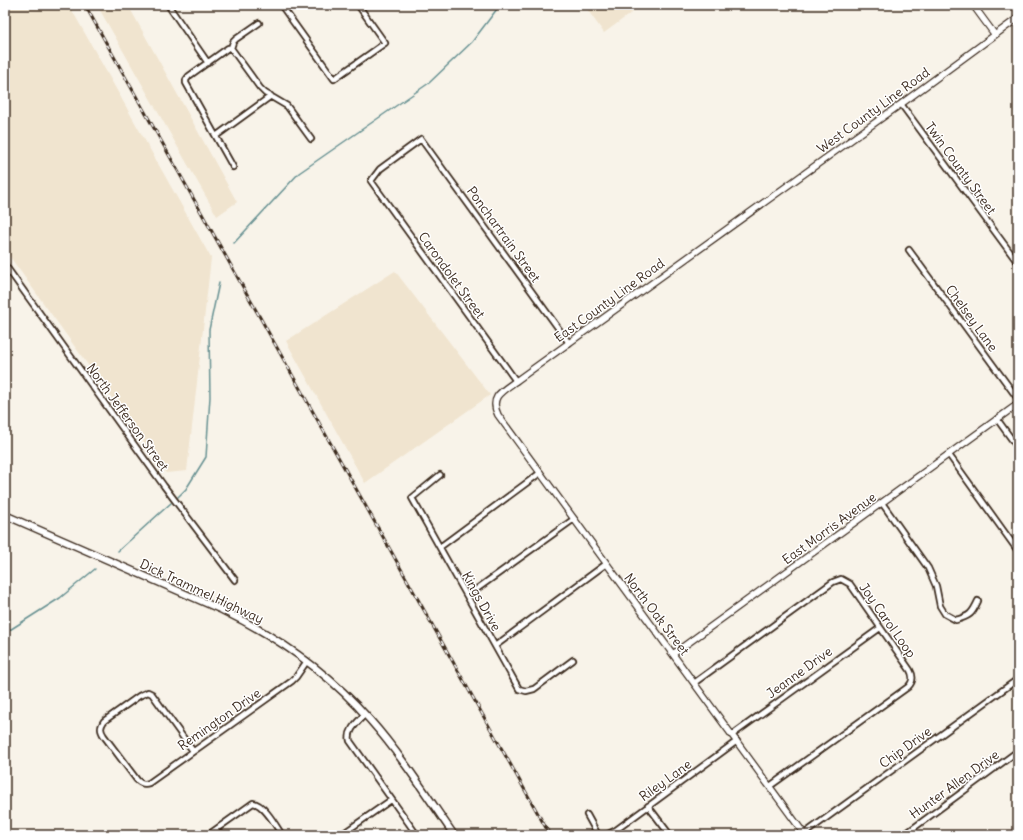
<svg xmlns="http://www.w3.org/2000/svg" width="1023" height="840" font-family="Delius,sans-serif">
<rect width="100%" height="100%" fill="#f8f3e9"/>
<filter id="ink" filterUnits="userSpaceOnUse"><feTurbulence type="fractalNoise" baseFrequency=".025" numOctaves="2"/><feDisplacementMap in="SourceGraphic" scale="8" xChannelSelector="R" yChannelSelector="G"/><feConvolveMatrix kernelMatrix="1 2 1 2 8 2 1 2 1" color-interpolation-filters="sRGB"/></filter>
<g filter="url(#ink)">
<path fill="#f0e4cf" d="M5 5H69L211 258 187 471 166 473 5 250Z
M97 5H128L237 202 217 216Z
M584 5H642L604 33Z
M395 271 490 395 365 483 286 341Z"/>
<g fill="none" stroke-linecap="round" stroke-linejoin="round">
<path stroke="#679192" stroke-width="1.5" d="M234 243 299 173 429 83 472 42 500 5
M178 497 186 489 206 457 210 397 209 330 219 283
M118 551 171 503
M5 633 60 598 95 569"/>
<defs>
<path id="minor" d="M168 5 208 63
M281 5 334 79 385 43 358 5
M231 48 260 88 265 93 287 106 311 139
M901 104 1018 263
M216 136 271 96
M233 167 186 83V80L189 76 228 48H231L233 42 236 39 259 23
M909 250 1018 399
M5 265 164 486 235 580
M516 381 371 181 380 169 421 139 569 343
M997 419 1018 448
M949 455 1018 551
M440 475 412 498 519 689 526 691 534 689 573 660
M882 503 928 568 936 586 940 606 945 614 956 620C970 616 972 614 978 601
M440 547 540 473
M467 596 574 519
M495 646 606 564
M694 683 833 582 841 579 850 584 910 670C914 677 913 682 908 687L770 786
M365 714C358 722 347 730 350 741L417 835
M732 735 880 628
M193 751 152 694 148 692 139 696 104 721C100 727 100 730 104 736L137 780C141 784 144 785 149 783L292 681 296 677 307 661
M648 806 670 835
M587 815 598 835
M804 834 1018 679
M208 835 253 803C264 804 276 826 282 835
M341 835 391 800
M606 835 616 830 737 741
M904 835 1018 751"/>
<path id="tertiary" d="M973 5 995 35
M673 654 1018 404
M805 835 498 415C489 397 502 391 516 381L901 104 1018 18"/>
<path id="secondary" d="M5 515 222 610C278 637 329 673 370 720 401 755 427 796 454 835"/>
</defs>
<use href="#minor" stroke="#3b2a1e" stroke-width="8"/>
<use href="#tertiary" stroke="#3b2a1e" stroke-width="8"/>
<use href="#secondary" stroke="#3b2a1e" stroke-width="9"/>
<use href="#minor" stroke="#fff" stroke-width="4.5"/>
<use href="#tertiary" stroke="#fff" stroke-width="5.5"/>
<use href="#secondary" stroke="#fff" stroke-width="6"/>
<defs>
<path id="rail" d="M85 5 550 835"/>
</defs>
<use href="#rail" stroke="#3b2a1e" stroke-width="3"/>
<use href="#rail" stroke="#fff" stroke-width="1.5" stroke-dasharray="4.5" stroke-linecap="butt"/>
</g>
</g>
<g text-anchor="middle" stroke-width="3" stroke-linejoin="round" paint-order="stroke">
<g font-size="13" fill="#3b2a1e" stroke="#fff">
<text transform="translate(873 110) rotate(-36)" y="5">West County Line Road</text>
<text transform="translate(961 168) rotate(54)" y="5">Twin County Street</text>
<text transform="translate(504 234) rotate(54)" y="5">Ponchartrain Street</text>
<text transform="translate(452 275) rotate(54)" y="5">Carondolet Street</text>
<text transform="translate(609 300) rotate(-36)" y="5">East County Line Road</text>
<text transform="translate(972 318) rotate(54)" y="5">Chelsey Lane</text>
<text transform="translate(128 417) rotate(54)" y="5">North Jefferson Street</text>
<text transform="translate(829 528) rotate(-36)" y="5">East Morris Avenue</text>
<text transform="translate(202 591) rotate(25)" y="5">Dick Trammel Highway</text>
<text transform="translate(482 601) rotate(61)" y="5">Kings Drive</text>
<text transform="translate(657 614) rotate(53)" y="5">North Oak Street</text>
<text transform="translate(888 620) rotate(55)" y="5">Joy Carol Loop</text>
<text transform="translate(799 672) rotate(-36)" y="5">Jeanne Drive</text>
<text transform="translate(219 719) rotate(-35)" y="5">Remington Drive</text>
<text transform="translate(905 747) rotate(-36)" y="5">Chip Drive</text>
<text transform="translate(665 780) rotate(-36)" y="5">Riley Lane</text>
<text transform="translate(954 784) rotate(-36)" y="5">Hunter Allen Drive</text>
</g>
</g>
<rect width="1023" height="840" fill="none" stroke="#fff" stroke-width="20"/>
<rect x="10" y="10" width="1003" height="820" fill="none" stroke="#3b2a1e" stroke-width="1.5" filter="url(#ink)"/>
</svg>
